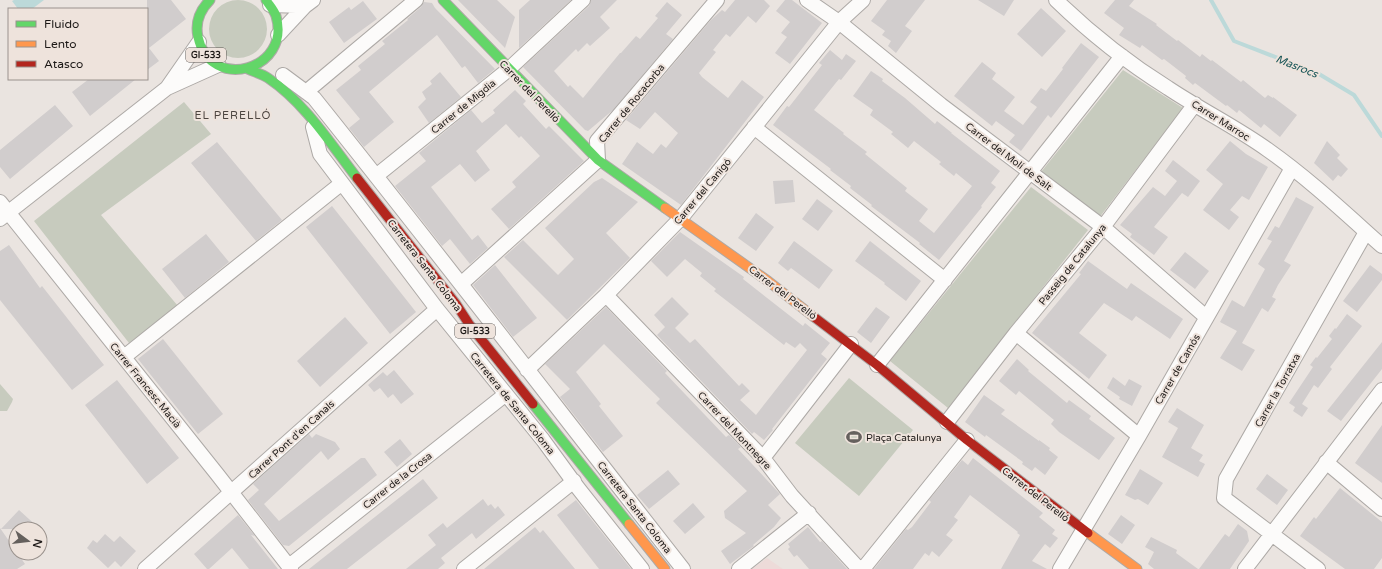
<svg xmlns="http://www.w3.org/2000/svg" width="1382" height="569" font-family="'Varela Round',sans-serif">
<rect width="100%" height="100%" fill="#eae4e0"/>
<path fill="#eddbd9" d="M767 558 783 569H752Z"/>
<path fill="#c7cbbe" d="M209 29a29 29 0 1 1 58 0a29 29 0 1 1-58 0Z
M1123 70 1183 108 1099 218 1041 172Z
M184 102 211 134 101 215 178 306 129 343 34 221Z
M1031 187 1088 230 948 408 890 361Z
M849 378 913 430 859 496 795 443Z
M0 384 13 399 12 402 7 411H0Z"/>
<path fill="#bcd9d9" d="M14 0H44L32 9H18L12 1Z"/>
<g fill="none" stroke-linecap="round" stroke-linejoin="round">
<path stroke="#bcd9d9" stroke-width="4" d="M1211 0 1234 41 1319 74 1354 95 1382 136"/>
</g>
<path fill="#d1cdcd" d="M147 0H171L186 19 149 48 159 61 147 70Z
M458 0H497L515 17 505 48Z
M530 0H571L519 48V10Z
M591 0H617L600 17 610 28 590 46 587 43 578 52 576 49 554 71 568 87 570 85 583 98 620 53H621L636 36 640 39 658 18 655 16 667 2 682 15 666 34 673 39 613 110 588 131 585 130 523 67 589 6Z
M735 0H764L770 6 756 23 748 16 730 37 726 34 713 50 716 52 699 73 702 77 728 98 742 80 764 97 681 205 622 164 637 142 653 154 661 144 666 148 678 133 655 112 640 129 626 120 711 20 722 10 725 12Z
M785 0H792L822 23 790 64 775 53 787 37 781 33 790 22 776 11Z
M887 0H925L905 26 912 31 896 53 888 46 891 41 882 35 885 31 871 21Z
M978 0H1014L1004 16Z
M1115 0H1134L1129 6 1157 24 1156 25 1177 41 1178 40 1200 57 1202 54 1211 61 1212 60 1241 82 1243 80 1265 98 1268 95 1273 98V97L1297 115 1280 137 1264 124 1261 128 1239 110 1237 113 1227 105 1226 106 1195 83 1193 85 1185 78 1186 76 1164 59 1162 60 1142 45 1140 48 1119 35 1124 28 1104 13Z
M363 1 377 19 344 43 329 22 349 7 351 10Z
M424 2 432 3 435 8 495 69 478 83 465 66 462 68 437 35 369 92 394 122 364 147 349 128 360 119 336 90 361 70 358 66 385 44 382 41 408 20 407 19 421 7Z
M1041 8 1066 31 1042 57 1017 34Z
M1081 43 1099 57 1051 118 1048 115 1021 151 1009 142 1015 135 996 121 992 126 954 96 982 62 996 73 992 79 1015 97 1004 111 1023 125 1037 107 1030 102 1041 88 1046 91 1063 69 1062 68Z
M830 50 842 60 846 54 856 61 841 80 839 79 814 110 844 133 843 134 867 152 865 154 907 188 905 191 928 209 919 221 934 233 972 186 956 173 954 176 939 164 941 162 914 141 908 148 891 134 893 132 870 115 873 110 853 96 871 71 883 79 882 81 905 98 935 124 937 121 952 133H951L1000 171 991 183 996 187 981 206 982 207 939 260 919 244 920 243 871 206 872 205 850 188 851 186 830 170 831 169 773 125 787 106 789 107 822 65 819 63Z
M440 72 461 97 429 123 418 107 426 99 422 92 432 84 430 81Z
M89 79H136L90 116 72 92Z
M515 90 526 101 523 104 546 129 549 126 584 161 509 229 491 209 516 187 512 182 540 156 521 136 519 138 506 124 476 151 490 170 475 182 460 164 431 187 472 240 478 235 488 248 470 264 450 239 442 246 395 186 426 161 419 153 471 110 482 123 495 113 493 110Z
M55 105 73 126 10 179 0 167V150Z
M1230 141 1246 154 1268 167 1249 200 1242 196 1230 210 1239 217 1229 230 1203 210 1223 184 1206 170Z
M1327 141 1340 155 1337 158 1348 169 1341 177 1338 175 1333 181 1314 163Z
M217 142 282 220 256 241 191 163Z
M1173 160 1200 181 1188 197 1182 193 1154 227 1168 237 1154 255 1130 237 1132 234 1120 225 1153 187 1165 196 1177 181 1165 171Z
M602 178 638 202 606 233 630 258 567 320 504 257 523 240 558 275 574 259 545 228 594 182Z
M793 180 795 202 775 204 773 181Z
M1296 197 1314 207 1284 261 1291 265 1278 285 1272 297 1276 299 1268 312 1262 308 1242 343 1255 350 1242 371 1220 358 1237 331 1220 322 1232 300 1244 307 1265 269 1258 264 1272 241 1267 239 1275 226 1279 228Z
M817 199 833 211 818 231 802 219Z
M332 206 416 312 390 334 306 227Z
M756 213 774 227 756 251 738 238Z
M680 232 744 277 743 279 803 326 805 323 830 343 821 354 827 359 772 429 773 430 764 440 754 432 752 434 657 335 665 327 654 315 672 297 689 314 675 328 690 343 695 339 739 386 742 383 750 391 740 400 756 415 807 350 800 343 795 348 786 342 784 345 714 291 716 289 700 276 702 273 685 259 667 277 651 261Z
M206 234 229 262 185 298 162 269Z
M794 241 833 270 819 289 791 268 788 271 778 263Z
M870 241 921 281 906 301 884 284 885 283 855 261Z
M9 245 40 288 42 286 104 365 72 390 0 300V251Z
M1185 252 1209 271 1195 289 1170 270Z
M1088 261 1127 289 1131 283 1183 319 1170 339 1136 316 1132 321 1104 303 1079 333 1107 355 1089 379 1032 333 1081 274 1079 273Z
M495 265 537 318 513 337 473 285Z
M1370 265 1382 274V280L1357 312 1343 301Z
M606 307 667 371 665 373 726 437 729 435 741 447 738 449 780 494 768 505 781 518 774 527 753 545 754 546 730 564 721 551 746 533 725 518 724 511 747 491 656 403 660 399 604 344 576 372 601 404 599 406 623 436 603 452 560 397 570 389 545 364Z
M876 307 890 317 871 343 857 332Z
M1347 314 1362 326 1330 367 1332 369 1318 388 1314 385 1302 404 1308 408 1302 417 1293 411 1295 407 1289 403 1313 367 1310 365 1316 357 1317 358 1332 339 1329 336 1335 328 1336 329Z
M345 317 368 343 320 387 297 361Z
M163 339 223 414 198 434 138 359Z
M1382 342V369L1341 421 1327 411Z
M1017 359 1029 370 1028 371 1067 403 1069 400 1091 416 1089 419 1115 438 1099 460 1059 432 1051 424 1054 420 1019 391 1016 395 999 381Z
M394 370 414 394 401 404 393 394 388 398 380 388 374 392 368 385 383 372 387 376Z
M1113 377 1125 386 1129 379 1142 386 1132 406 1119 399 1120 397 1107 388Z
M117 380 179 458 147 484 85 405Z
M984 395 1005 410 1001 414 1039 441V440L1050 448 1049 450 1058 457 1045 475 1035 467 1032 471 1022 464 1023 462 986 435 985 437 965 422Z
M1177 408 1204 425 1191 448 1203 455 1199 461 1205 464 1198 477 1162 457 1178 428 1168 422Z
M1382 425V483L1355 463Z
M309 434 312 438 316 434 335 442 340 449 328 460 321 451 264 504 279 521 361 458H365L377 475 289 546 283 545 248 500 259 490 253 484Z
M400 439 412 454 397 467 384 452Z
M973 458 1043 513 1039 517 1055 530 1052 534 1058 538 1050 548 1045 544 1032 561 1047 569H1001L1020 535 1017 533 1018 532 970 495 954 517 958 520 946 535 953 540 939 557 932 551 929 556 925 553 913 569H874L906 529 908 530 912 527 931 502 929 500 962 460 968 465Z
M1140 469 1163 483 1148 505 1138 499 1135 500 1125 495Z
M668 470 680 484 649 509 637 495Z
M1267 474 1288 490 1277 505 1256 489Z
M423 479 438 498 347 569H309Z
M1340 488 1382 522V558L1374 569H1345L1300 536 1314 517 1316 519Z
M483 499 488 506 491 504 495 509 498 506 505 515 476 539 472 533 441 558 445 563 438 569H406L436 545 428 535 443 523 447 528Z
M576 500 631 569H599L557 515Z
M693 503 705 517 685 534 673 521Z
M19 510 40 529H1Z
M238 515 255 536 251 535 278 569H249L232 548 209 569H207L194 554Z
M1121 515 1135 525 1122 544 1108 534Z
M1238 524 1247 531 1249 541 1230 569H1199L1225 534 1229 537Z
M535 527 540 533 543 530 575 569H484Z
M808 527 820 542 822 541 847 569H809L797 555 794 557 788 549 790 547 788 544Z
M0 528 25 564 17 569H0Z
M105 534 114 542 120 536 136 551 121 567 115 561 108 568 87 548 93 540 97 543Z
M1151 537 1177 550 1176 553 1198 569H1154L1148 564 1154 552 1145 547Z"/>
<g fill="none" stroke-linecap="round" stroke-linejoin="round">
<defs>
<path id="street" d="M807 0 839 22 941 105 1103 227 1206 317
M1056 0C1090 33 1128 63 1168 88 1201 110 1236 127 1268 150 1309 179 1345 213 1382 246
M270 5 305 6
M278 35 305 6 313 0
M283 75 314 98C439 254 560 412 683 569
M167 88 199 42
M306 92 416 0
M313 127 320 154 437 309 543 440 578 488 642 569
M754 127 945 280
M376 176 509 69 583 0
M0 202 217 474 291 569
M0 219 167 88 218 65
M461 284 598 160 597 141 717 0
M606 295 763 458 792 496 859 569
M1016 333 1139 436
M124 357 342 183
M877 365 1122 56
M527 370 606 295 681 218 839 22 863 0
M947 422 1016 333 1103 227 1195 104
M763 458 851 344
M1326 462 1382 509
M289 566 506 394
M145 569 437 309
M464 569 574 481
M739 569 809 513
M863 569 967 440
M1060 569 1139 436 1292 168
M1245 569 1382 390
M1318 569 1224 498 1226 479 1366 232"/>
<path id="fast" d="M210 0C200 10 195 23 198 37 210 93 292 70 276 16 274 10 269 5 266 0
M443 0 598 160 665 208
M248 69C254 72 262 74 268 78 305 103 330 143 357 178
M533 404 629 524"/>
<path id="slow" d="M665 208 768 281 814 317
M629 524 665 569
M1088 533 1137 569"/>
<path id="jam" d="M357 178 456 304 469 324 533 404
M814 317 877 365 967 440 1088 533"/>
</defs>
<use href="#street" stroke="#ada9a6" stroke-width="16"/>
<use href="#fast" stroke="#ada9a6" stroke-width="11"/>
<use href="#slow" stroke="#ada9a6" stroke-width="11"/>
<use href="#jam" stroke="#ada9a6" stroke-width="11"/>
<use href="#street" stroke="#fcfbfa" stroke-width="14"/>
<use href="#fast" stroke="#63d668" stroke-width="9"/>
<use href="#slow" stroke="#ff974d" stroke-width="9"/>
<use href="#jam" stroke="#b3261e" stroke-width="9"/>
</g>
<defs>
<symbol id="stadium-bare" viewBox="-9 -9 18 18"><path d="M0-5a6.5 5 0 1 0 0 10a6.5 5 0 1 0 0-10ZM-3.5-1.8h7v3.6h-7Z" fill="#65605d" stroke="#eee3dc" stroke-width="2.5" paint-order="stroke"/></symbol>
</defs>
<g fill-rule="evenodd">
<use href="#stadium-bare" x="843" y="426" width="22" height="22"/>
</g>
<g text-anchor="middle" stroke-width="4" stroke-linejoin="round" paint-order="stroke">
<g fill="#eee3dc" stroke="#5c5652" stroke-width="1">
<rect x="186" y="48" width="40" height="14" rx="3"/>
<rect x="455" y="324" width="40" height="14" rx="3"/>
</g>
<g font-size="9" font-weight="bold" fill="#1d1917">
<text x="206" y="58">GI-533</text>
<text x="475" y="334">GI-533</text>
</g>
<g font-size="10" fill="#1d1917" stroke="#eee3dc">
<text transform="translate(530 91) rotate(46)" y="4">Carrer del Perelló</text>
<text transform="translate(631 103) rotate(-51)" y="4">Carrer de Rocacorba</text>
<text transform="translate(463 106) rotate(-39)" y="4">Carrer de Migdia</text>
<text transform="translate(1221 120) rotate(32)" y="4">Carrer Marroc</text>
<text transform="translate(1009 156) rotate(37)" y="4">Carrer del Molí de Salt</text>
<text transform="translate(702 191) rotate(-50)" y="4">Carrer del Canigó</text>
<text transform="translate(1072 264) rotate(-51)" y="4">Passeig de Catalunya</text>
<text transform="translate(425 265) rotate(52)" y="4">Carretera Santa Coloma</text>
<text transform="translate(783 292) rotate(37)" y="4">Carrer del Perelló</text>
<text transform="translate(1177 369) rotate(-60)" y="4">Carrer de Camós</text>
<text transform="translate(146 385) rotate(51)" y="4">Carrer Francesc Macià</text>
<text transform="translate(1277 390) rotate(-61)" y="4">Carrer la Torratxa</text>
<text transform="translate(513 403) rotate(51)" y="4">Carretera de Santa Coloma</text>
<text transform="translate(735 430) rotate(47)" y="4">Carrer del Montnegre</text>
<text transform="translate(291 439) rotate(-42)" y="4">Carrer Pont d'en Canals</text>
<text transform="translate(397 480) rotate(-38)" y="4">Carrer de la Crosa</text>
<text transform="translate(1036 494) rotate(38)" y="4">Carrer del Perelló</text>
<text transform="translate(635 507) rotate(52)" y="4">Carretera Santa Coloma</text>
</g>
<g font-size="10" fill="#1d1917" stroke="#eee3dc" text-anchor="start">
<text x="866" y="441">Plaça Catalunya</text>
</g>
<g font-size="11" font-style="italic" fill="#195658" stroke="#eee3dc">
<text transform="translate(1297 66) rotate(22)" y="4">Masrocs</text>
</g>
<g font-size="11" letter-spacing="1" fill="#4d4540" stroke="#eee3dc">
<text x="233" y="119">EL PERELLÓ</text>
</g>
</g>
<rect x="8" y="8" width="140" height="72" fill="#eee3dc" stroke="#9a928d"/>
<rect x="16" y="21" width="20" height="6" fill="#63d668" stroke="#9a928d"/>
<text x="44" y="28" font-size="12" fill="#1d1917">Fluido</text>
<rect x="16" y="41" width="20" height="6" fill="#ff974d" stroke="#9a928d"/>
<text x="44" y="48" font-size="12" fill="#1d1917">Lento</text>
<rect x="16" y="61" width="20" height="6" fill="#b3261e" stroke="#9a928d"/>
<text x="44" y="68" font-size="12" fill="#1d1917">Atasco</text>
<g transform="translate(28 541) rotate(105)"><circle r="19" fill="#eee3dc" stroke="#9a928d"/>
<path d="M0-3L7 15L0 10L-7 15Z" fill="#65605d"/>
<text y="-6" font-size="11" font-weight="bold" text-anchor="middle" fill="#1d1917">N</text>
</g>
</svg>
